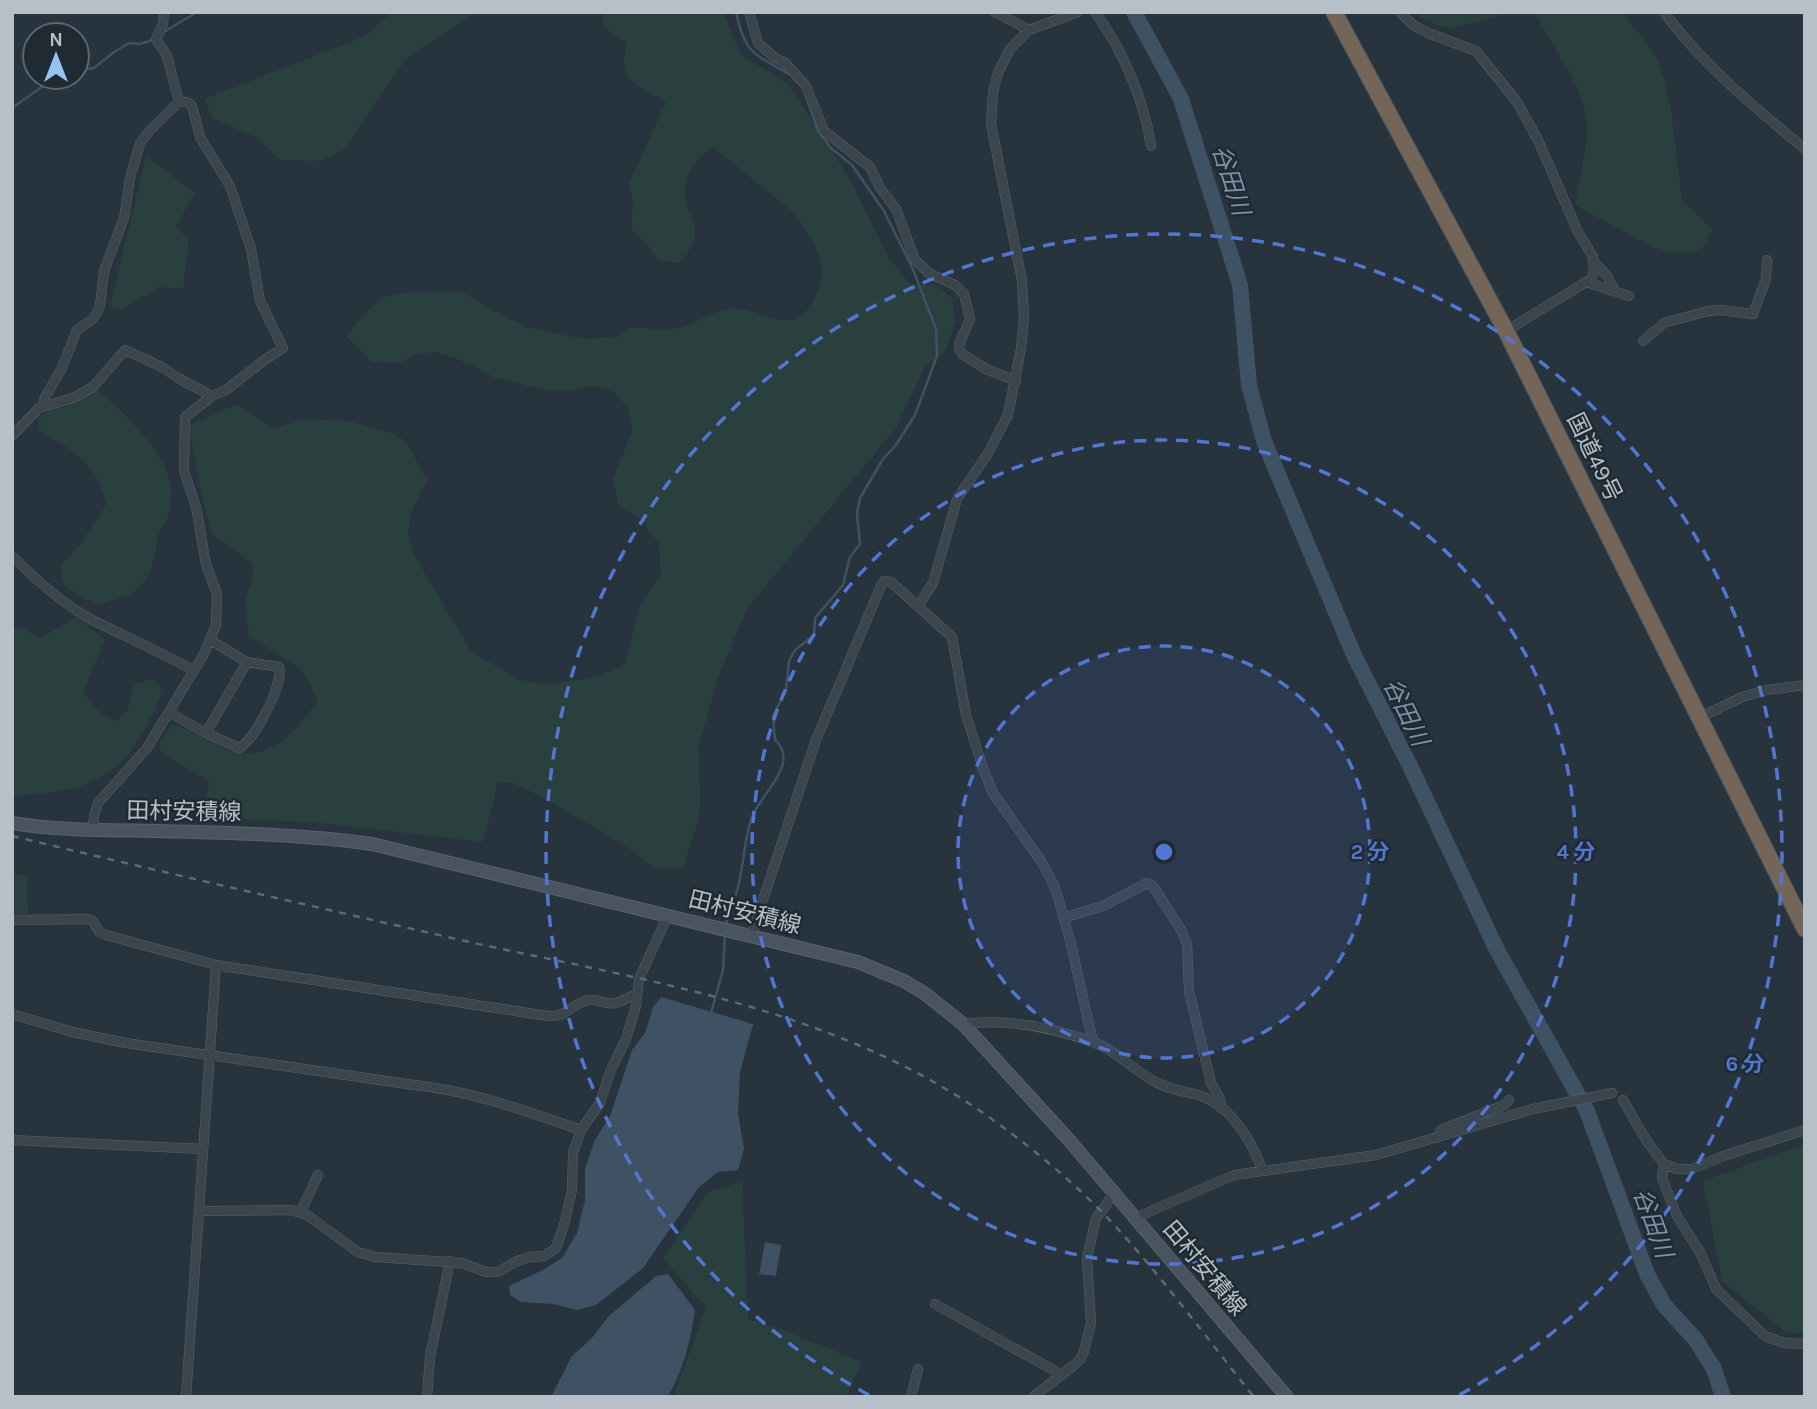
<svg xmlns="http://www.w3.org/2000/svg" width="1817" height="1409" font-family="Karla,'Noto Sans JP',sans-serif">
<rect width="100%" height="100%" fill="#27333d"/>
<path fill="#2a403f" d="M392 12H477L407 58 365 117 346 149 319 161 281 160 257 138 212 118 204 99 365 36Z
M602 12H724L732 35 743 56 788 84 847 174 887 255 909 283 938 286 951 297 956 321 946 350 925 367 895 429 746 610 717 681 699 745 700 805 698 822 683 869 652 867 636 853 604 833 538 795 511 782 497 783 494 802 482 842 320 823 204 817 209 781 161 753 160 743 172 724C184 729 196 733 207 739 215 742 223 749 231 751 272 762 298 729 318 700L302 670 249 636 245 602 252 580 253 564 211 533 201 493 189 425 237 404 274 429 303 419 349 421 396 434 407 443 427 480 411 513 408 534 414 555 471 651 519 680 547 685 600 676 625 664 640 605 661 574 659 544 640 518 619 507 613 480 632 430 628 408 613 391 592 386 566 391H548L493 377 473 365 436 352 415 354 400 363 371 362 346 336 369 309 385 297 401 293 444 291 464 293 509 319 530 328 585 339 618 337C634 319 647 332 667 330 688 328 707 313 728 309 748 305 769 322 790 320 810 319 825 282 821 265 817 246 805 229 794 213L713 147C691 159 681 183 687 207 689 214 694 221 695 228 696 242 689 251 681 262 651 262 661 258 644 241 640 237 635 233 631 229L633 202 629 184 666 102C636 84 617 82 627 42L604 28Z
M1415 12H1516L1450 29 1422 19Z
M1528 12H1622L1645 40 1657 59 1665 83 1671 109 1682 201 1712 229 1703 248C1672 261 1652 246 1625 232 1608 223 1592 215 1576 205 1578 181 1585 158 1587 134 1591 94 1553 50 1536 15Z
M146 156 195 193 176 226 189 240 183 289 160 287 122 309 110 306Z
M93 388C119 404 168 456 171 487 172 497 171 510 167 519 165 524 160 528 159 533 156 541 157 551 154 559 145 595 127 596 96 605L69 589 62 581 61 564 78 547 106 505C101 481 91 465 71 450 61 442 49 439 39 429L38 419 48 410 65 407Z
M77 617 105 640 83 692 100 713 116 721 127 711 135 684 151 679 161 686C162 701 154 711 147 725 117 786 74 792 12 796V629L21 627 40 638Z
M12 873 27 876 28 914H12Z
M1805 1144V1333H1787L1722 1281 1703 1181Z
M742 1182 748 1319 775 1327 862 1362 846 1397H673L706 1308 663 1258 707 1192Z"/>
<path fill="#3f5264" d="M661 997 753 1024 740 1072 738 1114 744 1149 738 1170 718 1172 699 1187 643 1268 596 1305 577 1310 553 1304 521 1302 510 1295 509 1286 543 1270 562 1258 577 1233 585 1200V1169L595 1140 610 1116 632 1050 645 1033 653 1007Z
M765 1242 781 1245 776 1276 759 1274Z
M668 1274 695 1310C691 1339 683 1373 667 1397H551L572 1356 591 1339 609 1316 656 1276Z"/>
<g fill="none" stroke-linecap="round" stroke-linejoin="round">
<path stroke="#3f5264" stroke-width="2.5" d="M736 12C745 55 755 54 789 74
M164 32 197 12
M77 71 94 68 114 52 129 43 140 44 152 40
M12 108 56 77
M726 924C728 911 735 900 738 887 744 864 744 839 752 817 760 795 801 763 775 740L773 716 786 690 789 661 795 650 814 635 815 618 843 585 850 557 860 544 857 514 860 498 883 459 896 445 915 415 937 356 936 329 912 267 884 211 852 165 831 148 818 131 807 99
M711 1013 723 970 725 934"/>
<path stroke="#3f5264" stroke-width="16" d="M1134 12 1181 99 1240 285 1249 385 1264 441 1353 653 1412 770 1497 950 1587 1111 1647 1274 1664 1305 1696 1340 1714 1369 1723 1397"/>
<defs>
<path id="street" d="M749 12 758 43 775 58 784 62 806 86 824 131 870 167 880 188 896 209 915 260 930 274 955 285 964 294 970 319 960 342 959 349 962 354 986 369 1016 381
M995 12 1029 30
M1095 12C1123 50 1144 100 1151 146
M1400 12 1413 25 1428 33 1476 51 1517 102 1538 140 1578 232 1593 257 1594 271 1591 279 1506 331
M1664 12C1702 64 1755 108 1805 149
M1594 262 1607 276 1615 291
M1586 282 1629 296
M1643 341 1664 323 1708 311 1720 310 1753 314 1766 279 1767 260
M43 406 45 397 61 370 77 330 93 319 100 306 104 271 124 218 130 178 140 143 151 129 179 102
M12 436 39 408 73 398 93 387 125 350 162 367 178 378 212 396
M12 556C36 580 64 605 94 621 127 637 161 652 193 670
M919 605 933 583 957 499 987 455 1008 415 1021 348 1024 317 1022 281 991 124 993 92 998 73 1010 49 1029 30 1078 12
M169 712 202 731 239 748C254 742 284 683 279 667L247 662 210 640
M1699 718 1742 697 1766 690 1805 685
M206 733 247 662
M93 830 94 816 98 803 147 748 204 654 216 625 217 594 206 564 196 507 184 471 185 417 212 396 226 390 263 361 283 348 260 301 251 249 230 186 200 137 192 106 187 102H179L167 56 156 39 163 24 164 12
M1063 918 1103 906 1147 883 1153 886 1181 930 1187 944 1189 991 1211 1083 1220 1099 1221 1108
M12 920 87 919 93 921 99 932 106 935 216 965 186 1397
M751 936 816 740 881 586 884 581 891 582 952 637 966 715 984 771 993 793 1041 861 1055 887 1070 940 1093 1042C1117 1051 1131 1068 1152 1080 1166 1089 1183 1091 1198 1095 1232 1105 1251 1140 1263 1171
M216 965 548 1016C567 1017 572 1004 588 1000 598 998 607 1006 616 1003 624 1001 628 996 637 995
M12 1014 72 1032 126 1043 414 1085C473 1091 525 1111 581 1130
M963 1024C1008 1018 1051 1027 1093 1042
M1623 1100 1646 1140 1664 1164 1677 1169H1692L1723 1156 1805 1130
M1437 1138 1441 1130 1504 1105 1509 1100
M12 1140 203 1149
M1664 1164 1662 1178 1677 1216 1700 1252 1716 1289 1765 1336 1784 1343 1805 1344
M201 1211 291 1210 307 1215 358 1252 375 1257 462 1263 486 1272H498L515 1262 529 1257 544 1256 552 1251 556 1248 564 1225 572 1190 573 1153 581 1130 600 1103 610 1072 626 1039 636 1006 639 979 668 915
M300 1213 318 1175
M1135 1218 1234 1175 1376 1155 1533 1109 1612 1093
M935 1304 1062 1375
M427 1397 430 1357 450 1261
M911 1397 918 1369
M1033 1397 1073 1366 1080 1360 1084 1351 1091 1323 1087 1258 1096 1218 1105 1207 1113 1192"/>
<path id="secondary" d="M12 823C60 831 109 830 157 831 229 833 301 834 372 844L858 962 904 981 924 993 963 1024 1069 1140 1287 1397"/>
<path id="highway" d="M1334 12 1506 331 1805 929"/>
</defs>
<use href="#street" stroke="#59636b" stroke-width="10"/>
<use href="#secondary" stroke="#59636b" stroke-width="14"/>
<use href="#highway" stroke="#465058" stroke-width="18"/>
<use href="#street" stroke="#3b454d" stroke-width="9"/>
<use href="#secondary" stroke="#495460" stroke-width="12"/>
<use href="#highway" stroke="#736659" stroke-width="16"/>
<path stroke="#5d6974" stroke-width="2.5" stroke-dasharray="7 7" stroke-linecap="butt" d="M12 836C166 873 320 908 474 943 653 982 841 1010 993 1120 1031 1147 1068 1178 1101 1211 1155 1267 1205 1336 1254 1397"/>
</g>
<circle cx="1164" cy="852" r="206" fill="#5376d2" fill-opacity=".12"/>
<g fill="none" stroke="#5376d2" stroke-width="3.5" stroke-dasharray="12 9">
<circle cx="1164" cy="852" r="206"/>
<circle cx="1164" cy="852" r="412"/>
<path d="M869 1395A618 618 0 1 1 1459 1395"/>
</g>
<g text-anchor="middle" stroke-width="5" stroke-linejoin="round" paint-order="stroke">
<g font-size="23" fill="#b7c0c8" stroke="#202a32">
<text transform="translate(1595 457) rotate(64)" y="8">国道49号</text>
<text transform="translate(184 811) rotate(1)" y="8">田村安積線</text>
<text transform="translate(745 912) rotate(14)" y="8">田村安積線</text>
<text transform="translate(1205 1268) rotate(50)" y="8">田村安積線</text>
</g>
<g font-size="24" font-style="italic" fill="#7b93a9" stroke="#202a32">
<text transform="translate(1231 180) rotate(72)" y="8">谷田川</text>
<text transform="translate(1406 712) rotate(64)" y="8">谷田川</text>
<text transform="translate(1653 1223) rotate(70)" y="8">谷田川</text>
</g>
</g>
<circle cx="1164" cy="852" r="10" fill="#5376d2" stroke="#202a32" stroke-width="3.5"/>
<g font-size="21" text-anchor="middle" font-weight="bold" fill="#5376d2" stroke="#202a32" stroke-width="5" stroke-linejoin="round" paint-order="stroke">
<text x="1370" y="859">2 分</text>
<text x="1576" y="859">4 分</text>
<text x="1745" y="1071">6 分</text>
</g>
<rect width="1817" height="1409" fill="none" stroke="#b7c0c8" stroke-width="28"/>
<g transform="translate(56 56)"><circle r="33" fill="#202a32" stroke="#5c666e" stroke-width="2"/>
<path d="M0-5L12 26L0 18L-12 26Z" fill="#96c2ef"/>
<text y="-10" font-size="19" font-weight="bold" text-anchor="middle" fill="#b7c0c8">N</text>
</g>
</svg>
